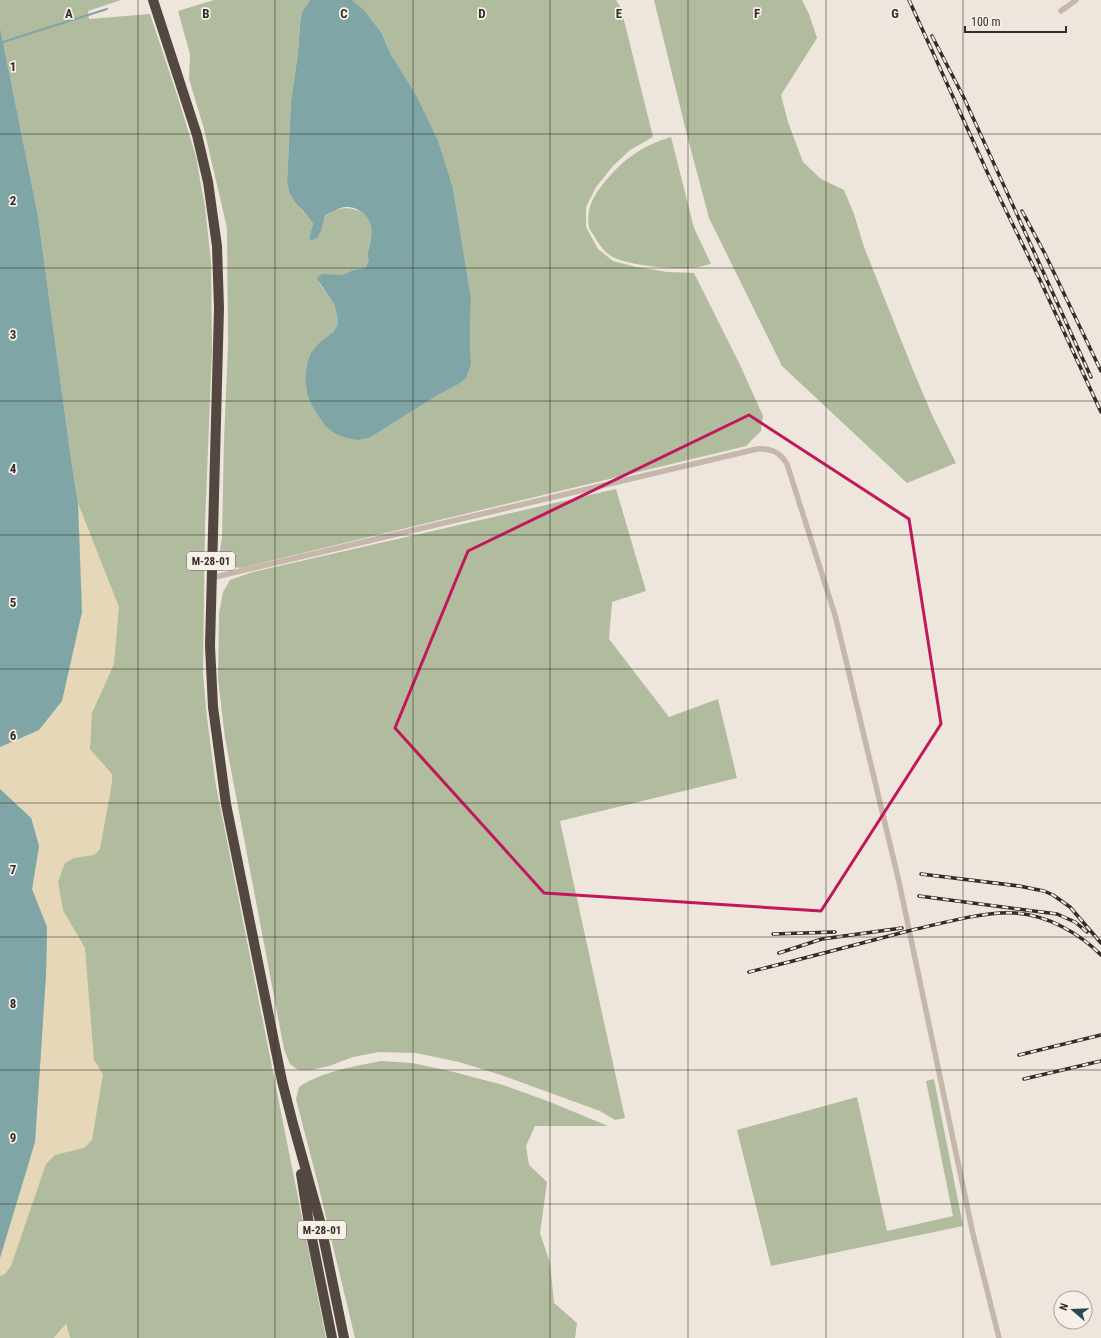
<svg xmlns="http://www.w3.org/2000/svg" width="1101" height="1338" font-family="'Roboto Condensed',sans-serif">
<rect width="100%" height="100%" fill="#eee6dc"/>
<path fill="#b1bb9e" d="M0 0H121L88 11 89 19 150 14 180 104 196 157 205 207 211 262 212 349 205 524 203 674 207 718 216 786 225 831 326 1338H70L66 1324 54 1338H0V1258L35 1142 47 927 32 889 31 818 0 789V747H2L82 612 78 503 71 459 38 216 0 27Z
M214 0H310L302 12 300 24 298 53 291 101 287 182 289 192 303 212 311 219 313 224 309 238 310 240 319 235C322 229 322 222 325 217 327 214 331 212 335 210 349 205 369 210 372 227 373 235 369 243 368 251 367 259 371 260 365 268L353 270 342 275H329L319 283 334 304 338 320 337 326 333 332 320 342 307 364 305 379 307 394 312 406 319 415 371 437 438 395 457 385 471 364 470 335 471 298 453 188 439 143 391 55 381 32 364 10 352 0H616L621 8 653 137 630 150 613 166 596 187 586 207V227L598 249 613 261 636 267 668 272 694 273 740 365 763 416 761 431 746 446 241 568 225 566C218 558 220 549 222 538L224 440 228 345 227 228 204 129 189 79 190 54 178 11Z
M654 0H802L809 14 817 38 781 95 788 122 803 162 821 179 844 190 854 214 864 247 913 370 933 417 956 463 907 483 782 366 709 218 687 135Z
M671 137 694 228 711 264C705 265 697 268 690 268 670 269 634 266 615 258 607 255 600 246 596 239 594 235 589 230 589 226 585 207 597 190 609 177 626 157 646 144 671 137Z
M616 489 646 591 612 602 609 639 669 717 718 699 737 778 560 821 625 1118 615 1120 600 1111 501 1075 459 1062 416 1053 379 1052 353 1057 329 1066 311 1070H298L290 1064 284 1049 225 738 218 679 219 614 223 592 230 580 253 572Z
M381 1061 412 1063 450 1071 503 1085 550 1102 608 1126H535L526 1146 529 1165 547 1182 540 1233 550 1263 554 1303 577 1323 575 1338H355L318 1184 296 1099 299 1087C321 1072 355 1066 381 1061Z
M934 1079 963 1226 771 1266 737 1130 857 1097 887 1231 953 1216 926 1081Z"/>
<path fill="#e5d7b7" d="M78 503 119 607 114 664 92 713 90 749 112 774V783L100 849 94 855 74 858 65 863 58 882 63 910 85 948 94 1060 103 1074 92 1140 84 1148 55 1155 46 1164 11 1266 5 1274 0 1276V1258L35 1142 46 974 47 927 32 889 39 846 31 818 0 789V747L39 730 82 612Z
M66 1324 70 1338H54Z"/>
<path fill="#7fa5a7" d="M310 0H352L364 10 381 32 391 55 416 95 439 143 453 188 471 298 470 335 471 364 466 378 457 385 438 395 371 437 358 440 347 438 336 434 326 427 312 406 307 394 305 379 307 364 311 353 320 342 333 332 337 326 338 320 334 304 317 279 319 276 323 274 342 275 353 270 365 268C371 260 367 258 368 251 370 243 373 234 371 226 369 215 357 206 345 207 338 208 331 212 325 216 322 224 322 240 310 240L309 238 313 224 311 220 295 202 289 192 287 182 291 101 298 53 300 24 302 12Z
M0 27 38 216 71 459 78 503 82 612 62 701 39 730 0 747Z
M0 789 31 818 39 846 32 889 47 927 46 974 35 1142 0 1258Z"/>
<g fill="none" stroke-linecap="round" stroke-linejoin="round">
<path stroke="#7fa5a7" stroke-width="2" d="M3 42 107 9"/>
<path stroke="#c5b7aa" stroke-width="5.5" d="M1061 11 1076 0
M211 578 757 449C771 448 780 452 787 464L835 615 849 673 899 882 973 1234 999 1338"/>
<path stroke="#534741" stroke-width="10" d="M153 0 197 135 208 182 217 246 219 308 210 646 213 707 226 804 282 1081 293 1124 320 1221 344 1338
M301 1174 309 1224 332 1338"/>
<defs>
<path id="rail" d="M909 0 989 176 1040 280 1101 412
M932 36 964 98 1091 377
M1022 211 1045 254 1101 371
M921 874 1019 886 1044 891 1053 895 1070 907 1101 943
M919 896 1057 914 1075 922 1087 932
M773 934 835 932
M779 953 822 939 902 928
M749 972C802 959 855 945 908 931 939 924 984 911 1015 913 1047 915 1079 933 1101 955
M1019 1055 1101 1035
M1024 1079 1101 1061"/>
</defs>
<use href="#rail" stroke="#332c28" stroke-width="3.5"/>
<use href="#rail" stroke="#f7f0e8" stroke-width="2" stroke-dasharray="6" stroke-linecap="butt"/>
</g>
<path fill="none" stroke="#c2185b" stroke-width="3" stroke-linejoin="round" d="M749 415 909 519 941 724 821 911 544 893 395 728 468 551Z"/>
<path fill="none" stroke="#332c28" stroke-width="1" stroke-opacity="0.55" d="M138 0V1338M275 0V1338M413 0V1338M550 0V1338M688 0V1338M826 0V1338M963 0V1338M0 134H1101M0 268H1101M0 401H1101M0 535H1101M0 669H1101M0 803H1101M0 937H1101M0 1070H1101M0 1204H1101"/>
<g text-anchor="middle" stroke-width="3.5" stroke-linejoin="round" paint-order="stroke">
<g fill="#f7f0e8" stroke="#6e6762" stroke-width="1">
<rect x="187" y="552" width="48" height="18" rx="3"/>
<rect x="298" y="1221" width="48" height="18" rx="3"/>
</g>
<g font-size="11" font-weight="bold" fill="#332c28">
<text x="211" y="565">М-28-01</text>
<text x="322" y="1234">М-28-01</text>
</g>
</g>
<g font-size="13" text-anchor="middle" font-weight="bold" fill="#332c28" stroke="#f7f0e8" stroke-width="3.5" stroke-linejoin="round" paint-order="stroke">
<text x="69" y="18">A</text>
<text x="206" y="18">B</text>
<text x="344" y="18">C</text>
<text x="482" y="18">D</text>
<text x="619" y="18">E</text>
<text x="757" y="18">F</text>
<text x="895" y="18">G</text>
<text x="13" y="71">1</text>
<text x="13" y="205">2</text>
<text x="13" y="339">3</text>
<text x="13" y="473">4</text>
<text x="13" y="607">5</text>
<text x="13" y="740">6</text>
<text x="13" y="874">7</text>
<text x="13" y="1008">8</text>
<text x="13" y="1142">9</text>
</g>
<g transform="translate(1073 1310) rotate(289)"><circle r="19" fill="#f7f0e8" stroke="#a9a29b"/>
<path d="M0-3L7 15L0 10L-7 15Z" fill="#244b4f"/>
<text y="-6" font-size="11" font-weight="bold" text-anchor="middle" fill="#332c28">N</text>
</g>
<path d="M965 26v6h101v-6" fill="none" stroke="#332c28" stroke-width="2"/>
<text x="971" y="26" font-size="12" fill="#332c28" stroke="#f7f0e8" stroke-width="3" paint-order="stroke">100 m</text>
</svg>
